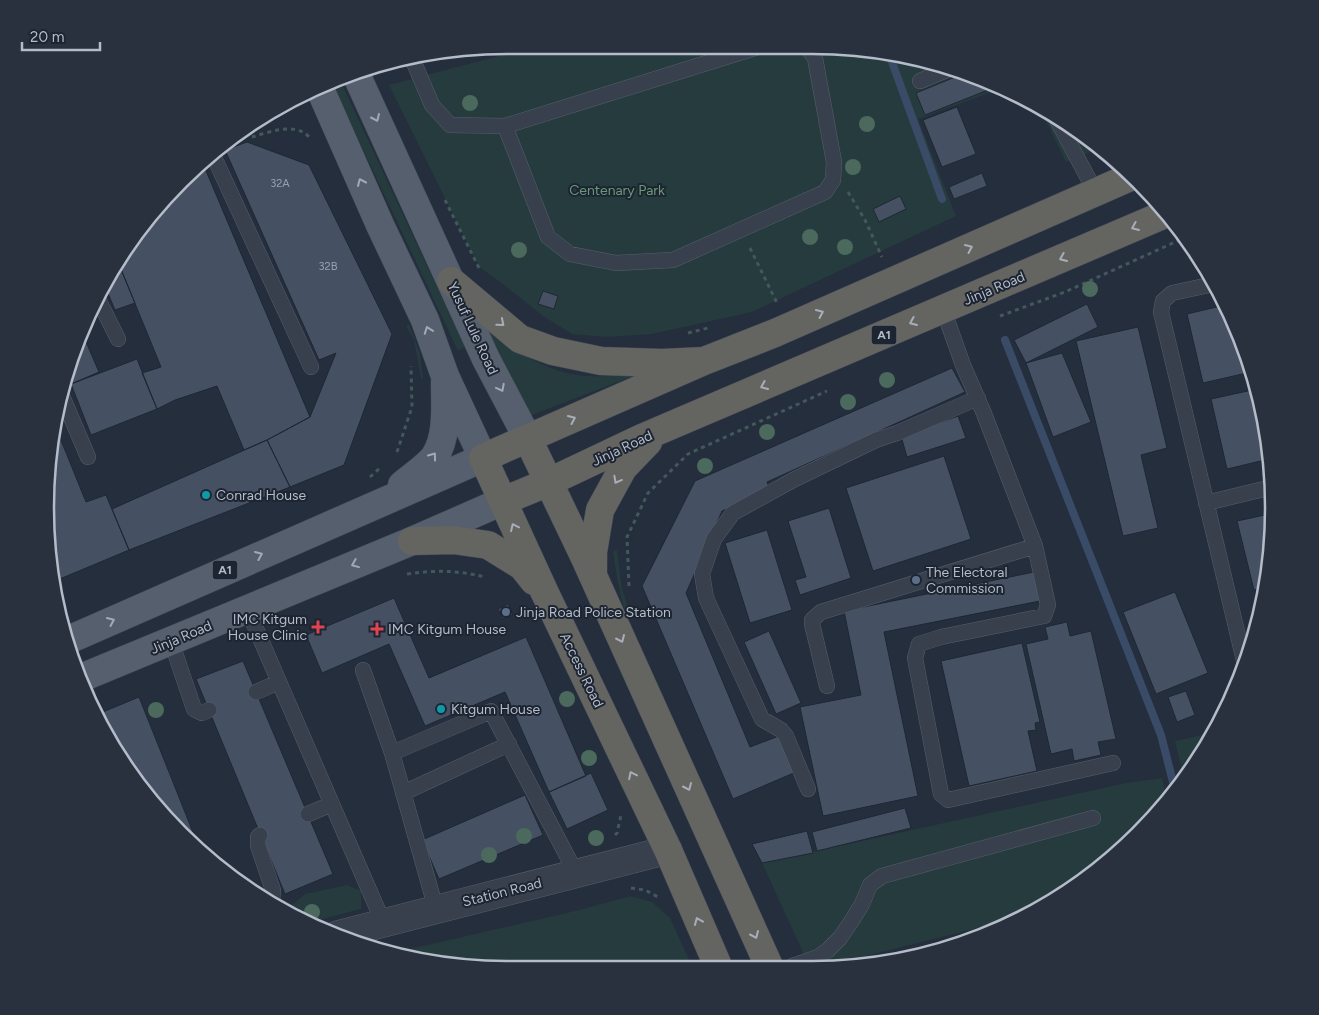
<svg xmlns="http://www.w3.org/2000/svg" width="1319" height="1015" font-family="Figtree,sans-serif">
<rect width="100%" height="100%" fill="#242e3d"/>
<path fill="#263b3e" d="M540 45 841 46 931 61 1002 88 918 119 956 216 752 312 652 334 608 337 572 334 543 316 503 284 479 267 389 85Z
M340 80 465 347 458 351 332 84Z
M1039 107 1093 140 1100 148 1066 162Z
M409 324 420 354 423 379 421 378 414 340 406 326Z
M482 327C515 350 547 374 589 376 605 377 622 375 639 374L529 416Z
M617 550 622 589 628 607 624 609 617 578 613 551Z
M1213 733 1196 765 1184 779 1175 741Z
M1162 778 1167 800 1138 835 1068 892 1014 919 825 966 807 961 762 863 1126 783Z
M347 885 361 891V909L311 922 295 914 292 905 305 894Z
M631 896 652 902 670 918 692 966H447L393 953 567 913Z"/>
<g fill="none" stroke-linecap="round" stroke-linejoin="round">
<path stroke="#394b66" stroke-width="8" d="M889 54 942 199
M1005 340 1161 735 1175 790"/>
</g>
<path fill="#455162" stroke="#1f2734" d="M965 73 998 86 925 115 916 93Z
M957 107 976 154 942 167 923 120Z
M1084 135 1093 140 1095 142 1086 147 1080 137Z
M247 142 309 165 392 334 344 465 290 487 267 440 310 417 336 353 319 360 225 150Z
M204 166 310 417 267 440 244 450 217 386 175 400 157 409 142 373 161 367 118 262 180 181 194 170Z
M982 173 987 186 954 199 949 187Z
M900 196 906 209 879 222 873 209Z
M118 262 135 303 115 310 104 284 107 277Z
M543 291 558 296 554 309 538 304Z
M1087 304 1098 327 1026 363 1014 340Z
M1225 305 1239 331 1251 372 1203 383 1187 314Z
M1138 327 1167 448 1141 455 1158 528 1123 536 1076 341Z
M84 337 99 372 71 384 68 378Z
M1062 353 1091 422 1053 437 1026 363Z
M137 359 157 409 91 435 71 384Z
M952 368 965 392 767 482 771 491 722 511 686 593 750 747 779 736 796 772 733 799 642 586 695 481Z
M1257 389 1265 418 1269 459 1227 469 1211 399Z
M958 416 966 438 907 457 901 436Z
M54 423 86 502 106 495 129 550 55 581 46 537Z
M267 440 290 487 129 550 112 509Z
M944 456 971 539 873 571 846 488Z
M829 508 851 578 800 595 795 580 806 577 788 521Z
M1274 513 1266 587 1254 590 1237 521Z
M767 530 792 610 750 623 725 543Z
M1034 572 1040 601 884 632 918 796 823 816 800 707 861 695 844 611Z
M1175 592 1208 673 1156 694 1123 612Z
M394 598 429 678 526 637 586 776 549 792 505 692 425 726 389 644 322 673 306 635Z
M508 604 513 615 503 619 498 609Z
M1067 622 1070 636 1091 631 1116 739 1098 742 1101 755 1074 761 1072 749 1051 754 1026 644 1048 639 1045 627Z
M769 631 801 703 776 714 744 642Z
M1022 643 1040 722 1035 723 1036 730 1028 731 1037 771 969 786 941 661Z
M243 661 333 874 285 894 196 679Z
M1186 691 1195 715 1177 722 1168 697Z
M139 697 169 772 200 850 180 834 123 764 98 714Z
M591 773 608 810 567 829 549 792Z
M525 795 543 835 439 879 422 840Z
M905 808 911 828 817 851 812 832Z
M807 831 813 853 762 863 752 844Z"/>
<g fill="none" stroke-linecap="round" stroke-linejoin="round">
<defs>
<path id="service" d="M761 46 505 126 548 237 570 254 616 263 673 260 825 192 833 180 834 162 815 58 806 46
M412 58 432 105 450 125 505 126
M920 81 951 68
M1056 118 1096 193
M213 155 311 367
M1214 284 1172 293 1163 301 1161 312 1245 665
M98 299 118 339
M62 396 88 457
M1206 503 1272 487
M1035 546 1048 605 1044 616 941 637 919 644 915 658 941 794 948 800 1113 763
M247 608 383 922
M171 641 194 709 202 713 209 710
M363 670 392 753 491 711 576 873
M827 686 812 624V620L821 612 1035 546 983 411 963 365 943 309
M256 692 279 682
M392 753 436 909
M808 789 786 736 781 730 762 719 706 598 702 574 714 539 733 513 795 479 876 440 897 433 978 398
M403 793 509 744
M308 814 332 804
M260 835 258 837V846L273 890 272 903
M792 966 818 957 828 950 840 938 851 922 862 904 870 885 882 876 1093 818"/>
<path id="tertiary" d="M337 935 668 850"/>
<path id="primary" d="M356 74 486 359 528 439
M402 485C411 477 428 466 435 456 448 436 445 405 445 382
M66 641 483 458 445 376 425 320 380 225 320 89
M81 678 412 541 503 501"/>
<path id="trunk" d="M451 281 520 339 553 351 601 361 662 363 704 361 775 333 1128 178
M704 361 483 458 544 591 668 850 718 966
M528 439 585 558 769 966
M503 501 549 482 644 437 1163 215
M412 541 453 540 488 545 522 566 534 581
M593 573V552L600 510 623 468 648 442"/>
</defs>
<use href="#service" stroke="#565e6b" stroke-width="16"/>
<use href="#tertiary" stroke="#565e6b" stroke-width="29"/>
<use href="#primary" stroke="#414956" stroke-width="29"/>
<use href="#trunk" stroke="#434b58" stroke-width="29"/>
<path stroke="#44585b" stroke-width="3" stroke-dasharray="4 4" stroke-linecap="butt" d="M252 137C270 132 296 121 310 138
M848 192 865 220 882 257
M445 200 479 268
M750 248 777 303
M1000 316 1065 292 1184 238
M688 333 708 328
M397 452 412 407 411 366
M370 477 380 468
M407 574C437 570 455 570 485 577
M629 586 627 537 648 493 688 454 827 391
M615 835 617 833 621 815
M631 888 645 890 658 897"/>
<use href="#service" stroke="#38404d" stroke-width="15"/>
<use href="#tertiary" stroke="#38404d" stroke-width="28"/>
<use href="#primary" stroke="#565f6d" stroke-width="28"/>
<use href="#trunk" stroke="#646461" stroke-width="28"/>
<defs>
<path id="rail" d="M855 966 968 942"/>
</defs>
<use href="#rail" stroke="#5a6474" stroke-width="5.5"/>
<use href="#rail" stroke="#1d2532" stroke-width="4" stroke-dasharray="11" stroke-linecap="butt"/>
</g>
<g fill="#4b695d">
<circle cx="470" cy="103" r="8"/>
<circle cx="867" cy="124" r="8"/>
<circle cx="853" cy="167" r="8"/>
<circle cx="810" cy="237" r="8"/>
<circle cx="845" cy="247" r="8"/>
<circle cx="519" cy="250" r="8"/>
<circle cx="1090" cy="289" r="8"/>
<circle cx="887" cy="380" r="8"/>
<circle cx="848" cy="402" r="8"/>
<circle cx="767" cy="432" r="8"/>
<circle cx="705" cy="466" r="8"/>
<circle cx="567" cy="699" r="8"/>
<circle cx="156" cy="710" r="8"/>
<circle cx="589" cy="758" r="8"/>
<circle cx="524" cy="836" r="8"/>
<circle cx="596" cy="838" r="8"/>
<circle cx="489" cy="855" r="8"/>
<circle cx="312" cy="912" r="8"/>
</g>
<defs><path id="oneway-chevron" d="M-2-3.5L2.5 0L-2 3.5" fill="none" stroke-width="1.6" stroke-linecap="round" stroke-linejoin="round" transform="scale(1.25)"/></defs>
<g stroke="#a1a9b7">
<use href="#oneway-chevron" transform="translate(376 118) rotate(66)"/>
<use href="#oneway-chevron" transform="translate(361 182) rotate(-114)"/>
<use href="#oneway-chevron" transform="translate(428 330) rotate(-110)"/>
<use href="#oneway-chevron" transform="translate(501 388) rotate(62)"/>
<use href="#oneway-chevron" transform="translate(433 456) rotate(-54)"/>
<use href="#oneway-chevron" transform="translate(259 555) rotate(-23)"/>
<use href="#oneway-chevron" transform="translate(355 564) rotate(158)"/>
<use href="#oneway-chevron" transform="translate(111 621) rotate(-24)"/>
</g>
<g stroke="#a8aeb9">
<use href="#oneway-chevron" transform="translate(1135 227) rotate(157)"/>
<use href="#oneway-chevron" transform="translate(969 248) rotate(-24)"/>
<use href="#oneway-chevron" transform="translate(1063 258) rotate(157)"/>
<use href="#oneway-chevron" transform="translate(820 313) rotate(-24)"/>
<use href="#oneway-chevron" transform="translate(913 322) rotate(157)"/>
<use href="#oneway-chevron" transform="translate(501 323) rotate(40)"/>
<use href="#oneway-chevron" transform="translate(764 386) rotate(157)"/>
<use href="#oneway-chevron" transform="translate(572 419) rotate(-24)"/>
<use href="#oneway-chevron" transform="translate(617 480) rotate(119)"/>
<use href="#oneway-chevron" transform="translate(514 527) rotate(-115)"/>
<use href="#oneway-chevron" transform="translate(621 639) rotate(66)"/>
<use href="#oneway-chevron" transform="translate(632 775) rotate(-116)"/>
<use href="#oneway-chevron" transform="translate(688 787) rotate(66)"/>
<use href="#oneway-chevron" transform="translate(698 921) rotate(-113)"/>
<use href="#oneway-chevron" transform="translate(755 935) rotate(66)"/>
</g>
<g fill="#0f9aa8" stroke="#1d2532" stroke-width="2">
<circle cx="206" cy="495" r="5"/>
<circle cx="441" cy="709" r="5"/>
</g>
<g fill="#5c6f8a" stroke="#1d2532" stroke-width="2">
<circle cx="916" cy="580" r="5"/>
<circle cx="506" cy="612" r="5"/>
</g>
<g fill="#e0444e" stroke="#1d2532" stroke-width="2">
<path d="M315.5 619.5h5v5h5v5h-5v5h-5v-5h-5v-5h5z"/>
<path d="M374.5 621.5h5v5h5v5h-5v5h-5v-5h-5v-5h5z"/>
</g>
<g text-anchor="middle" stroke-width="4" stroke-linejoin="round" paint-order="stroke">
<g font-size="11" fill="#98a0af">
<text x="280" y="187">32A</text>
<text x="328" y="270">32B</text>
</g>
<g fill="#1d2532" stroke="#878e9c" stroke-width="1">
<rect x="871.5" y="325.5" width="25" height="19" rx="4"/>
<rect x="212.5" y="560.5" width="25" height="19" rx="4"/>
</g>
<g font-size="12" font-weight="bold" fill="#b4bbc9">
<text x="884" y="339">A1</text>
<text x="225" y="574">A1</text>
</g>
<g font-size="14" fill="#6b9977" stroke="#1d2532">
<text x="617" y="195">Centenary Park</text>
</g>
<g font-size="14" fill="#b4bbc9" stroke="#1d2532">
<text transform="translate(994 288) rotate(-23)" y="5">Jinja Road</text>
<text transform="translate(473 328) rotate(65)" y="5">Yusuf Lule Road</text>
<text transform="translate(622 448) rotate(-25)" y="5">Jinja Road</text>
<text transform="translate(181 637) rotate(-23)" y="5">Jinja Road</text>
<text transform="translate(582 670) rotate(64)" y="5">Access Road</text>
<text transform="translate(502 892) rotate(-14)" y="5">Station Road</text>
</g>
<g font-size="14" fill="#b4bbc9" stroke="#1d2532" text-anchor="start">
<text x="216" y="500">Conrad House</text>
<text x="926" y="577">The Electoral<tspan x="926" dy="16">Commission</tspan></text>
<text x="516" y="617">Jinja Road Police Station</text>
<text x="307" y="624" text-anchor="end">IMC Kitgum<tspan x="307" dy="16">House Clinic</tspan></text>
<text x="388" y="634">IMC Kitgum House</text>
<text x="451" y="714">Kitgum House</text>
</g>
</g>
<path d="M0 0H1319V1015H0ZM507 54H812A453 453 0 0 1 1265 507V508A453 453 0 0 1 812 961H507A453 453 0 0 1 54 508V507A453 453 0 0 1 507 54Z" fill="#29313e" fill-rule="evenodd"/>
<path fill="none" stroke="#b4bbc9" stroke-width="2.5" d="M507 54H812A453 453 0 0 1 1265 507V508A453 453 0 0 1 812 961H507A453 453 0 0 1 54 508V507A453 453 0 0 1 507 54Z"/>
<path d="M22 42v8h78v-8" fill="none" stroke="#b4bbc9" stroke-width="2.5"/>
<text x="30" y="42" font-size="15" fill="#b4bbc9" stroke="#1d2532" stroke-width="4" paint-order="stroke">20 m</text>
</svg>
